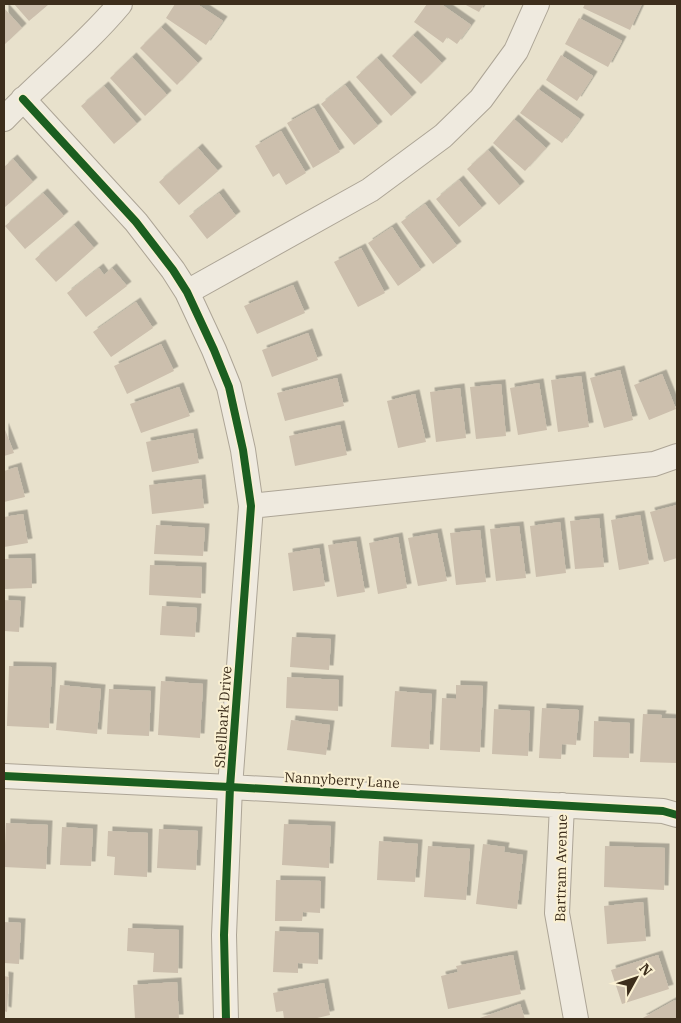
<svg xmlns="http://www.w3.org/2000/svg" width="681" height="1023" font-family="'IBM Plex Serif',serif">
<defs>
<filter id="shadow"><feDropShadow dx="4.5" dy="-4.5" stdDeviation="0" flood-color="#0004"/></filter>
</defs>
<rect width="100%" height="100%" fill="#e8e1cc"/>
<path fill="#ccbfad" filter="url(#shadow)" d="M14 4H49L29 21Z
M175 4H197L223 21 206 45 166 18Z
M427 4H441L471 25 457 44 447 37 443 43 414 22Z
M464 4H484L479 12Z
M585 4H642L630 30 583 8Z
M4 8 22 28 4 45Z
M579 18 622 41 608 67 565 44Z
M161 27 198 63 177 85 140 48Z
M413 35 442 63 421 84 392 56Z
M561 55 593 76 577 101 546 80Z
M132 57 167 95 145 116 110 78Z
M377 58 412 97 391 116 356 77Z
M345 85 378 126 354 145 321 104Z
M104 86 137 124 114 144 81 106Z
M538 89 580 119 562 143 520 113Z
M314 108 340 152 313 168 287 123Z
M514 119 546 148 525 171 493 143Z
M281 131 306 173 286 185 279 173 273 177 255 146Z
M198 148 218 171 179 205 159 182Z
M488 150 520 186 499 205 467 169Z
M13 159 33 182 4 208V167Z
M459 180 482 208 459 227 436 199Z
M43 193 64 216 25 249 5 226Z
M219 193 236 216 207 239 189 216Z
M425 204 457 246 433 264 401 222Z
M74 225 94 248 56 282 35 259Z
M392 227 421 270 398 286 368 243Z
M361 248 385 293 358 307 334 262Z
M99 268 104 275 112 268 127 286 86 317 67 293Z
M293 285 305 313 257 334 244 306Z
M136 302 153 328 111 357 93 332Z
M308 333 318 360 272 377 262 350Z
M161 344 174 371 127 394 114 366Z
M620 370 633 420 604 428 590 378Z
M662 374 676 409 649 420 634 385Z
M581 376 589 427 558 432 551 380Z
M337 378 344 406 285 421 277 393Z
M539 383 547 430 518 435 510 388Z
M501 384 506 436 476 439 470 387Z
M179 387 190 416 141 433 130 404Z
M460 388 466 438 436 442 430 392Z
M415 394 426 442 398 448 387 401Z
M340 425 347 455 295 466 289 436Z
M4 427 14 453 4 456Z
M193 433 199 463 152 472 146 442Z
M17 467 25 497 4 502V471Z
M201 479 204 508 152 514 149 485Z
M677 505V558L664 562 650 512Z
M23 514 28 543 4 547V517Z
M640 515 649 564 619 570 611 520Z
M599 518 604 567 575 569 570 521Z
M560 522 566 573 536 577 530 526Z
M156 525 205 528 203 556 154 554Z
M519 526 526 578 496 581 490 529Z
M480 530 486 582 456 585 450 533Z
M437 533 447 581 418 586 408 538Z
M398 537 407 588 378 594 369 543Z
M356 541 365 592 337 597 328 545Z
M319 548 325 586 293 591 288 553Z
M31 558 32 588 4 589V559Z
M150 565 202 567 201 598 149 595Z
M4 600 21 601 19 632 4 631Z
M162 606 197 608 195 637 160 635Z
M292 637 331 639 329 670 290 667Z
M9 666 52 667 49 728 7 726Z
M287 677 339 680 338 711 286 708Z
M161 681 203 684 200 738 158 735Z
M60 685 101 689 97 734 56 730Z
M456 685 483 686 480 752 440 750 442 698 456 699Z
M109 689 151 691 149 736 107 734Z
M395 691 432 694 429 749 391 747Z
M542 708 579 710 576 745 562 744 561 759 539 758Z
M494 709 530 711 528 756 492 754Z
M643 714 662 715 661 718 677 719V763L640 762Z
M291 720 330 725 326 755 287 750Z
M594 721 630 723 629 758 593 757Z
M6 823 48 825 46 869 4 867Z
M284 824 331 826 329 868 282 865Z
M62 827 93 829 91 866 60 865Z
M159 829 198 831 196 870 157 868Z
M108 831 148 833 147 877 114 875 115 857 107 856Z
M379 841 418 844 415 882 377 880Z
M483 844 505 847 504 852 523 855 517 909 476 904Z
M428 846 470 849 466 900 424 897Z
M605 846 665 848 664 890 604 887Z
M276 880 321 881 320 913 303 912 302 921H275Z
M643 902 646 941 607 944 604 906Z
M4 922 21 923 19 964 4 963Z
M128 928 179 930 178 973 153 972 154 953 127 951Z
M275 931 319 933 318 964 298 963V973L273 972Z
M513 955 521 994 448 1009 441 976 458 972 456 966Z
M658 955 669 989 622 1004 611 970Z
M4 976 9 977 7 1012 4 1011Z
M177 982 179 1019H135L133 985Z
M324 983 330 1015 313 1019H284L283 1011 276 1012 273 993Z
M675 1000 677 1005V1019H641Z
M520 1004 525 1019H477Z"/>
<g fill="none" stroke-linecap="round" stroke-linejoin="round">
<defs>
<path id="street" d="M23 99 136 222 173 270 187 292 214 350 229 387 243 450 251 506 230 787 224 935 226 1019
M4 119C42 79 85 46 120 4
M187 292 370 190 443 136 481 99 516 51 537 4
M251 506 654 464 677 456
M4 776 230 787 663 811 677 815
M562 805 557 913 576 1019"/>
</defs>
<use href="#street" stroke="#ada596" stroke-width="26"/>
<use href="#street" stroke="#efeadf" stroke-width="24"/>
<defs>
<path id="cycleway" d="M23 99 136 222 173 270 187 292 214 350 229 387 243 450 251 506 230 787 224 935 226 1019
M4 776 230 787 663 811 677 815"/>
</defs>
<use href="#cycleway" stroke="#faf0d2" stroke-width="11"/>
<use href="#cycleway" stroke="#1b5e20" stroke-width="8"/>
</g>
<g text-anchor="middle" stroke-width="4" stroke-linejoin="round" paint-order="stroke">
<g font-size="14" fill="#3d2e1c" stroke="#faf0d2">
<text transform="translate(223 717) rotate(-86)" y="5">Shellbark Drive</text>
<text transform="translate(342 780) rotate(3)" y="5">Nannyberry Lane</text>
<text transform="translate(561 868) rotate(-89)" y="5">Bartram Avenue</text>
</g>
</g>
<rect width="681" height="1023" fill="none" stroke="#3d2e1c" stroke-width="10"/>
<g transform="translate(636 978) rotate(50)" stroke="#faf0d2" stroke-width="4" paint-order="stroke">
<path d="M0-4L9 19L0 12L-9 19Z" fill="#3d2e1c"/>
<text y="-8" font-size="14" font-weight="bold" text-anchor="middle" fill="#3d2e1c">N</text>
</g>
</svg>
